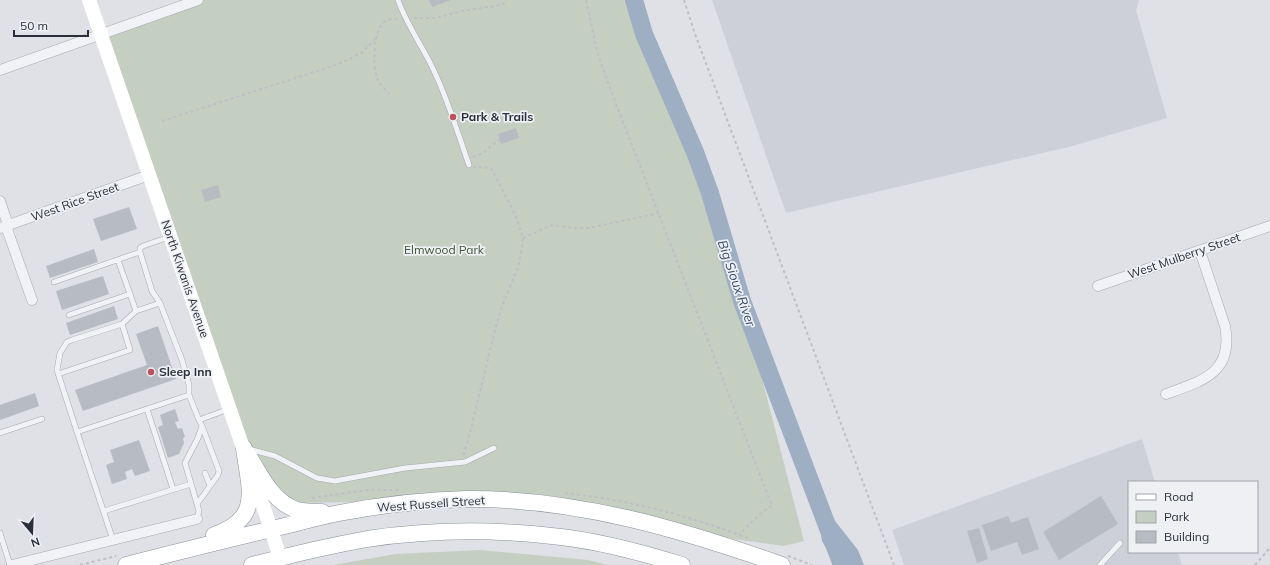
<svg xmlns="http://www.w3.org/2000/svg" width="1270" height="565" font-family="Mulish,sans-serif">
<rect width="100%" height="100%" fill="#dfe1e6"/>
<path fill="#cdd1d7" d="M712 0H1139L1136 10 1167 118 1073 146 786 213Z
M1142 439 1155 482H1129V552H1178L1182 565H904L892 530Z"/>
<path fill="#c4cfc1" d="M196 0H634L644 34 695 152 726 245 742 301 804 541 784 546 683 532 555 504 435 501 283 503 244 448 101 33Z
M480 550 588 560 607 565H333L396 554Z"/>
<path fill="#9eaec3" d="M816 497 858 550 864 565H834L829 553 822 541Z"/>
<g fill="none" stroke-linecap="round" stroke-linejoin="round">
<path stroke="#9eaec3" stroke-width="18" d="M634 0 644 34 695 152 710 193 742 301 842 565"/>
</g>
<path fill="#b7bbc2" d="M429 0H451L432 7Z
M516 128 519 138 501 144 498 134Z
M218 185 221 197 205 202 201 190Z
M129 207 137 229 101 241 93 219Z
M94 249 98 262 50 278 46 266Z
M103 276 109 294 62 310 56 291Z
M114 306 118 319 70 335 66 323Z
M158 326 176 379 83 411 75 390 147 365 136 334Z
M35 393 39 406 0 420V405Z
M175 409 179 421 175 422 178 429 182 428 185 437 183 438 184 443 179 454 168 458 158 427 163 425 160 415Z
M139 440 150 471 135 476 132 469 125 472 127 479 112 484 106 465 114 462 110 450Z
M1101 496 1118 524 1059 560 1043 532Z
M1008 516 1011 523 1028 517 1039 549 1022 555 1017 542 991 551 982 525Z
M979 528 988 559 977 563 967 531Z"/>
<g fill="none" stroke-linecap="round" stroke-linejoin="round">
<defs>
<path id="service" d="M398 0C407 26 424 48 435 73 449 103 458 134 469 165
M169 237 143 246 140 248V252L152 291 160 303 182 360 189 385V395
M54 282 140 252
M130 294 136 311
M69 315 130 294 118 260
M58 374 130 350 122 324
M147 409 173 489
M77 432 57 370 60 353 67 342 72 340 122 324 136 311 160 303
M0 433 42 419
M249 449 275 456 317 478 335 481 405 468 465 462 494 448
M205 473 210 486
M197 504 218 475 219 471 202 426
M104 511 191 484
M197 519 199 511 185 463 198 438 202 426 199 420
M0 533 10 565
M113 540 77 432 189 395 199 420 229 409
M1100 565 1120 543"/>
<path id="minor" d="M0 70 198 0
M0 201 8 225
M6 226 32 300
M0 228 149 175
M1098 286 1270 226
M1166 394C1202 381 1234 373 1225 326L1200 251
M12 565 197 519"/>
<path id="trunk" d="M247 453C260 474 272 502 297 510 305 512 314 512 322 512
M214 535C263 518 249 489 244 448
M126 565C181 551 237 537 293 524 308 520 324 516 339 513 381 505 424 500 466 499 576 498 680 529 782 565
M252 565C290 555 329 546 367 539 428 530 491 529 552 536 596 540 640 552 682 565"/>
</defs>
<use href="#service" stroke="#a5a8af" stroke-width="6"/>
<use href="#minor" stroke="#a5a8af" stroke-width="11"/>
<use href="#trunk" stroke="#888f9b" stroke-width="17"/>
<path stroke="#bdbfc5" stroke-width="2" stroke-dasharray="3 3" stroke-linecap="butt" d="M586 0 597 51 611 91 772 506C759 513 748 526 739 535
M684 0 695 34 894 565
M414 18H436L461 11 502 5 507 0
M390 94C386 90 380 85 378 80 372 67 373 34 383 23 386 19 393 19 397 19
M162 121 339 64 363 52 377 37
M473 157 483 153 496 142 500 140
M523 238 552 225 576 228H589L659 213
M464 455V452L468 441 496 326 503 304 518 268 522 248 523 238 519 225 513 210 491 168 474 167
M565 493C629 500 691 516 750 539
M312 498 367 490H401
M80 565 116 556
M1255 565 1270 548"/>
<use href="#service" stroke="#f1f2f5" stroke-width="5"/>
<use href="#minor" stroke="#f1f2f5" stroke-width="10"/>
<path stroke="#fff" stroke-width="14" d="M89 0 271 529 280 558"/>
<use href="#trunk" stroke="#fff" stroke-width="16"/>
<path stroke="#bdbfc5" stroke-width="2" stroke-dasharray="3 3" stroke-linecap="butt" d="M788 556 812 565"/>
</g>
<g fill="#be515e" stroke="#eef0f4" stroke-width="1.5">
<circle cx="453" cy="117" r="4"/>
<circle cx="151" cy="372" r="4"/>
</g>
<g text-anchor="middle" stroke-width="3.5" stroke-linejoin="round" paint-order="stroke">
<g font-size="12" font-weight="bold" fill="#2a2f3b" stroke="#eef0f4" text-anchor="start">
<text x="461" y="121">Park &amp; Trails</text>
<text x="159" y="376">Sleep Inn</text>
</g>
<g font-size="12" fill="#2a2f3b" stroke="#eef0f4">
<text transform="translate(75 202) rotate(-20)" y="4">West Rice Street</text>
<text transform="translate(1184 256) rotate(-19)" y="4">West Mulberry Street</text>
<text transform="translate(185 279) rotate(71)" y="4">North Kiwanis Avenue</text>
<text transform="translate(431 504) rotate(-4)" y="4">West Russell Street</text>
</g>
<g font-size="12" fill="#3d5638" stroke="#eef0f4">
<text x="444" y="254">Elmwood Park</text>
</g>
<g font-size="13" font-style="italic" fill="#384d6b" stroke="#eef0f4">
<text transform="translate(737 283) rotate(71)" y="5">Big Sioux River</text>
</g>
</g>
<rect x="1128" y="481" width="130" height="72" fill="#eef0f4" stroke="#a0a3aa"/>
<rect x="1136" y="494" width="20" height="6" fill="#ffffff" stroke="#a0a3aa"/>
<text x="1164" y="501" font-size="12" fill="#2a2f3b">Road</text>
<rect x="1136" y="511" width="20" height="12" fill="#c4cfc1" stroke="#a0a3aa"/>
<text x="1164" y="521" font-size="12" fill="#2a2f3b">Park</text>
<rect x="1136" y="531" width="20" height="12" fill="#b7bbc2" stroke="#a0a3aa"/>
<text x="1164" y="541" font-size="12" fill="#2a2f3b">Building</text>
<g transform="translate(32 533) rotate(161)" stroke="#eef0f4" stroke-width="3" paint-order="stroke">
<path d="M0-3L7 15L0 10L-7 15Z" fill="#2a2f3b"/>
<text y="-6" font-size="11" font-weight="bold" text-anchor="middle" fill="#2a2f3b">N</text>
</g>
<path d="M14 30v6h74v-6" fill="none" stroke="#2a2f3b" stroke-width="2"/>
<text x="20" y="30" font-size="12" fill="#2a2f3b" stroke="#eef0f4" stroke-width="3" paint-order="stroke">50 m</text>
</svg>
